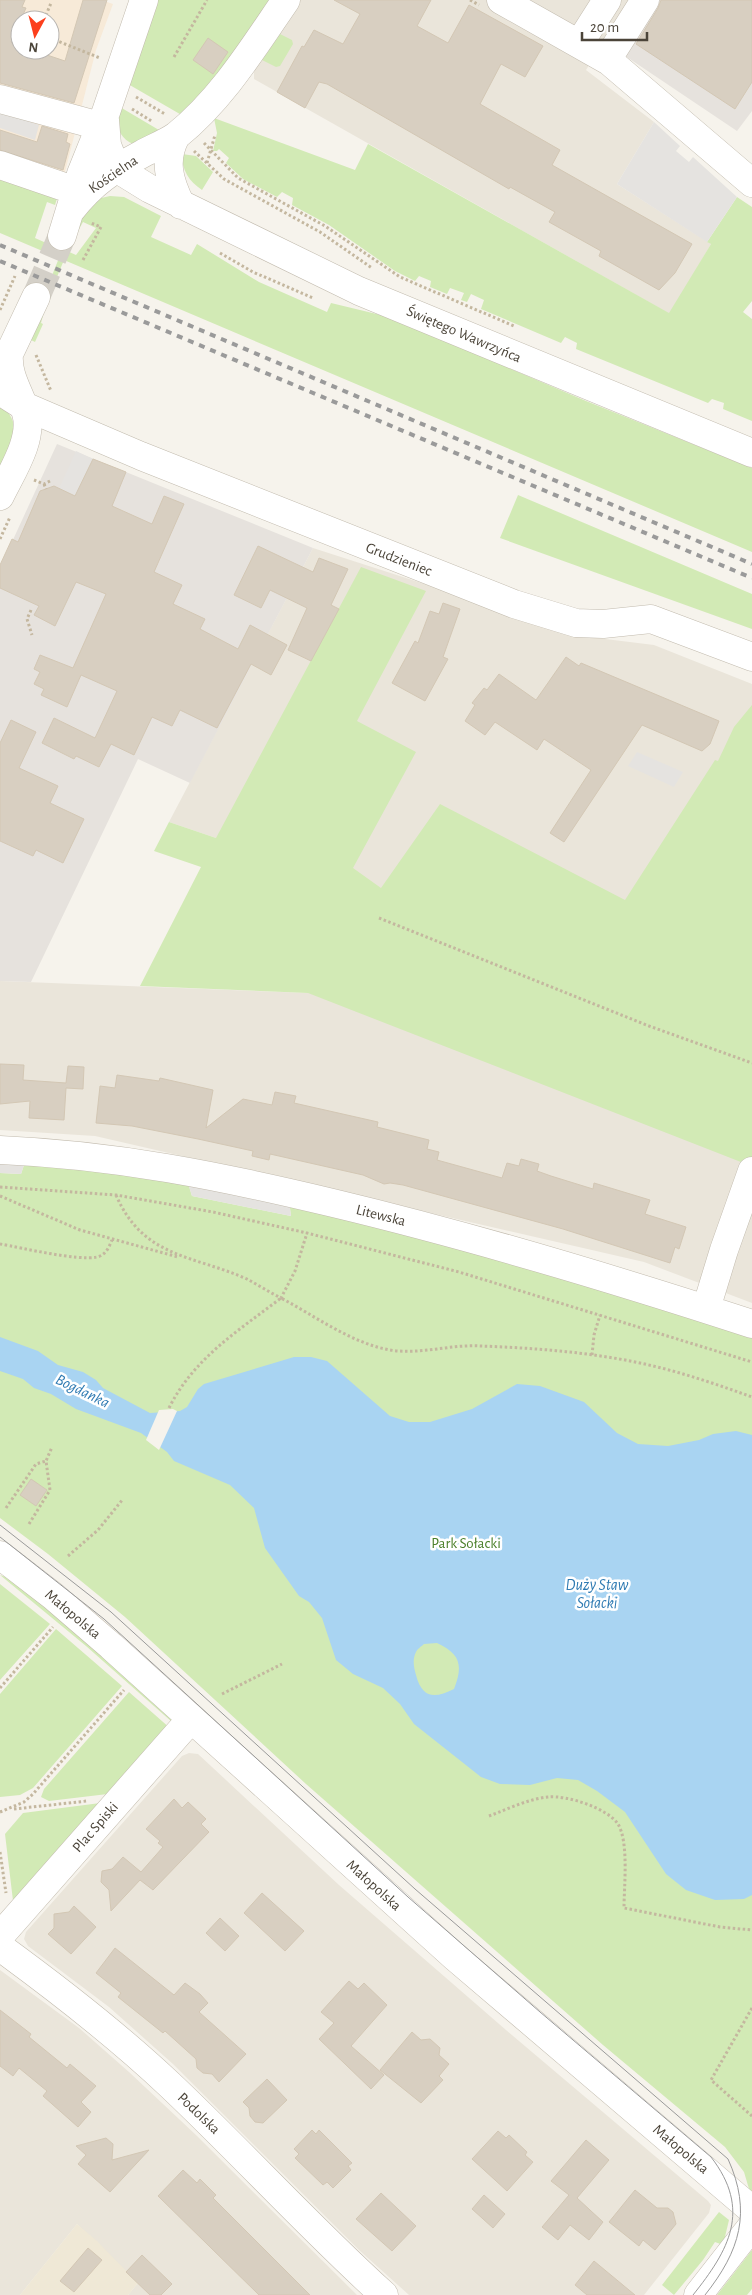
<svg xmlns="http://www.w3.org/2000/svg" width="752" height="2295" font-family="'Alegreya Sans',sans-serif">
<rect width="100%" height="100%" fill="#f6f3ec"/>
<path fill="#eae5da" d="M180 0H629L586 70 654 122 617 184 711 244 670 314 254 79V68Z
M313 548 589 637 654 645 752 684V1303L644 1262 95 1136 0 1130V981L308 993 216 838 169 822Z
M189 1753 198 1754 339 1885 506 2030 708 2201 711 2205 709 2213 644 2295H409L359 2250 173 2064 109 2007 28 1946 24 1939 26 1932 182 1756Z
M0 1970 79 2028 129 2072 196 2135 357 2295H128L138 2283 77 2224 20 2295H0Z"/>
<path fill="#f7ead8" fill-rule="evenodd" d="M0 0H101L113 4 96 50 65 172 55 192 0 173ZM20 20H50V50H20Z"/>
<path fill="#e6e2dd" d="M629 0H752V111L737 131 603 41Z
M57 444 313 548 190 783 138 759 31 982 0 981V568Z"/>
<path fill="#efe8d6" d="M77 2224 97 2241 138 2283 128 2295H20Z"/>
<path fill="#d2eab5" fill-rule="evenodd" d="M156 0H278L185 117 128 84Z
M280 34 292 40 293 44 280 66 276 67 262 60Z
M120 107 164 133 133 144C117 137 115 123 120 107Z
M214 118 355 170 368 144 669 313 711 244 707 242 737 197 752 207V301L743 312 752 319V421L723 409 724 403 712 399 708 403 576 349 577 343 565 337 561 343 481 309 484 300 471 294 467 302 461 300 464 293 450 288 447 294 430 287 431 281 419 276 415 281 395 271 329 225 292 205 293 198 282 192 277 197 243 179 226 163 229 158 219 149 217 151H213L217 133Z
M182 154 196 156 213 172 202 190C189 181 182 171 182 154Z
M0 175 58 195 55 205 47 202 35 238 62 250 76 219 97 199 110 196 124 197 161 216 151 237 191 255 197 244 259 282 327 312 331 303 389 317 586 401 752 468V552L64 260 47 301 41 323 43 324 35 342 27 338 59 258 0 233ZM83 222 96 228 76 255 67 251Z
M0 404C26 426 12 448 0 473Z
M518 495 752 594V629L500 538Z
M361 567 426 591 357 721 416 752 353 868 381 888 440 804 625 900 715 760 718 761 734 727 752 705V1195L746 1164 308 993 140 986 201 867 154 851 169 822 216 838Z
M26 1159 187 1180 192 1196 291 1216 289 1201 752 1332V2199L744 2172 725 2147 603 2045 306 1784 125 1617 48 1554 0 1518V1173L21 1174Z
M0 1575 15 1580 170 1715 172 1722 86 1646Z
M0 1584 50 1624 0 1680Z
M56 1629 122 1686 33 1788 20 1795 0 1797V1694Z
M129 1692 171 1729 116 1793 49 1801 41 1797 44 1789Z
M108 1802 14 1909 5 1834 23 1813Z
M719 2212 729 2220 723 2245 715 2242 703 2260 674 2295 662 2285Z
M752 2250V2289L747 2295H717Z"/>
<path fill="#e5e3e0" d="M0 111 39 125 35 140 0 128Z
M654 122 680 146 676 151 689 162 693 157 737 197 707 242 617 184Z
M76 451 93 459 75 496 59 489Z
M637 752 683 772 674 787 628 766Z
M0 1158 26 1159 21 1174 0 1173Z
M187 1180 289 1201 291 1216 192 1196Z"/>
<path fill="#a9d4f2" fill-rule="evenodd" d="M0 1337 38 1351 58 1365 83 1372 96 1380 103 1388 150 1413 180 1411 187 1407 198 1389 204 1384 294 1357H311L327 1361 390 1416 409 1422H430L472 1409 517 1384 540 1386 584 1402 617 1433 638 1444 668 1446 699 1440 713 1434 736 1431 752 1435V1895L744 1899 715 1900 686 1890 666 1874 625 1812 597 1791 578 1780 557 1778 530 1785 500 1784 481 1777 414 1724 400 1704 383 1688 353 1674 336 1660 322 1618 309 1602 299 1596 265 1548 254 1508 230 1485 174 1461 167 1452 141 1433 76 1409 51 1394 34 1388 23 1379 0 1371ZM437 1643C461 1654 463 1666 454 1689 434 1699 422 1698 416 1675 414 1668 412 1660 416 1652 417 1649 422 1646 424 1644Z"/>
<path fill="#f6f3ec" d="M173 1409 177 1411 159 1450 146 1440 159 1410Z"/>
<path fill="#d8cfc1" stroke="#d3c7b4" d="M0 0H25L22 7 26 8 11 42 20 45V50H32L65 61 83 0H107L74 103 0 83Z
M334 0H431L417 26 448 43 469 5 543 46 525 77 501 64 480 104 560 150 552 165 692 244 675 273 659 290 599 256 601 251 549 222 555 212 510 187 509 189 327 84 319 82 305 108 277 92 302 46 304 47 314 30 343 44 360 14Z
M661 0H752V82L735 109 636 44 658 8Z
M208 38 228 52 213 74 193 60Z
M42 126 68 134 66 142 70 144 63 170 0 150V130L37 142Z
M93 459 126 472 112 506 152 524 164 496 184 504 154 572 182 585 173 604 205 619 200 629 238 649 250 625 287 645 271 675 251 664 217 728 180 710 172 726 152 717 134 755 111 744 99 767 76 756 74 759 42 743 54 718 95 738 117 691 81 675 67 707 41 695 44 689 34 684 40 672 34 669 40 655 73 668 106 594 76 582 55 626 34 615 39 606 0 588V565L12 539 18 542 40 491 54 486 75 496Z
M258 546 313 572 319 558 348 569 331 605 339 609 311 661 288 650 307 608 270 590 261 608 234 595Z
M443 603 460 609 443 657 448 659 425 701 392 683 415 641 418 643 430 611 439 614Z
M566 657 579 666 581 663 719 721 710 744 702 751 642 725 564 842 550 833 591 770 544 739 537 750 495 722 485 735 465 721 475 705 472 703 484 688 487 690 499 674 536 700Z
M11 720 36 732 19 768 58 786 50 803 84 819 63 863 36 850 33 856 0 841V743Z
M0 1064 24 1065 23 1080 66 1083 68 1066 84 1067 83 1089 66 1088 64 1120 29 1118 30 1101 0 1104Z
M117 1075 159 1081 160 1078 213 1090 206 1128 243 1099 272 1105 275 1092 296 1096 294 1103 378 1122 377 1127 429 1140 427 1149 439 1152 437 1160 502 1178 507 1163 519 1166 521 1159 539 1164 537 1171 551 1176 593 1189 594 1183 650 1200 645 1214 686 1227 679 1249 675 1247 670 1263 563 1229 403 1185 390 1183 384 1184 363 1175 270 1154 269 1160 252 1156 253 1151 198 1139 132 1126 96 1123 100 1086 115 1088Z
M31 1479 47 1490 36 1506 20 1495Z
M174 1799 182 1808 188 1802 206 1819 201 1824 209 1832 153 1890 140 1880 111 1911 109 1890 101 1882 102 1871 112 1869 123 1857 141 1872 163 1847 158 1843 160 1841 146 1829Z
M262 1893 304 1931 285 1951 244 1913Z
M74 1906 96 1927 71 1954 48 1934 54 1928V1914L69 1912Z
M220 1918 239 1936 225 1951 206 1933Z
M115 1948 174 1995 185 1983 200 1994 208 2003 199 2012 246 2054 219 2082 212 2074 203 2073 197 2068 196 2059 165 2031 163 2033 118 1997 121 1993 96 1973Z
M349 1981 358 1989 364 1983 387 2005 351 2046 384 2075 371 2089 319 2039 334 2023 321 2012Z
M0 2010 31 2034 29 2037 67 2068 70 2064 96 2086 81 2102 91 2112 78 2127 43 2096 47 2091 19 2068 13 2076 0 2066Z
M412 2032 421 2040 430 2039 440 2048 439 2055 449 2064 439 2076 443 2080 421 2103 380 2070Z
M267 2079 287 2100 263 2123 255 2122 250 2116 249 2108 243 2102Z
M312 2130 316 2134 319 2130 352 2163 348 2166 351 2170 333 2188 327 2182 323 2185 295 2158 299 2154 294 2149Z
M498 2131 506 2138 509 2135 527 2152 525 2155 533 2162 507 2191 472 2159Z
M106 2138 113 2144 112 2160 149 2150 110 2192 78 2164 86 2155 76 2146Z
M586 2140 609 2160 577 2198 603 2222 589 2240 570 2225 558 2240 542 2227 569 2195 551 2181Z
M183 2170 197 2183 200 2179 216 2195 213 2198 310 2295H259L158 2196Z
M635 2190 657 2208H668L673 2212 676 2224 655 2250 643 2240 639 2246 609 2222Z
M381 2193 416 2226 392 2251 356 2219Z
M484 2195 505 2214 493 2228 472 2209Z
M88 2248 102 2260 74 2292 60 2281Z
M142 2255 172 2284 161 2295H150L126 2272Z
M594 2261 635 2295H587L575 2285Z"/>
<g fill="none" stroke-linecap="round" stroke-linejoin="round">
<path stroke="#d4d0c8" stroke-width="28" stroke-dasharray="28 14" stroke-linecap="butt" d="M36 297 62 236"/>
<defs>
<path id="minor" d="M501 0 609 61 752 183
M579 44 607 0
M607 60 645 0
M0 99 100 126
M105 120 107 145 116 168 150 189 359 291 752 453
M176 136C163 160 169 181 181 205
M0 165 76 191
M71 210C92 183 112 170 142 154 153 148 166 143 176 136 222 99 253 48 286 0
M62 236 81 174 106 112 144 0
M0 391 22 405 141 456 514 604 576 623 603 624 651 619 752 657
M0 496C11 473 34 439 26 413 20 393 7 376 9 354L36 297
M0 1150C117 1155 220 1176 333 1203 475 1237 614 1279 752 1324
M706 1309 724 1250 752 1171
M0 1555 53 1596 111 1646 455 1957 752 2210
M0 1936 191 1719
M0 1947C59 1990 117 2035 170 2085 243 2154 310 2228 384 2295
M698 2295 752 2226"/>
</defs>
<use href="#minor" stroke="#c2bbae" stroke-width="29"/>
<path stroke="#c4b79f" stroke-width="3" stroke-dasharray="2.5 2.5" stroke-linecap="butt" d="M470 0 479 5
M44 20 51 3
M50 38 100 58
M174 57 207 0
M136 97 165 114
M132 109 153 122
M204 143 238 178 325 226 400 277 514 326
M194 151 224 179 320 232 372 268
M207 163 215 135
M220 253 253 272 313 298
M83 260 101 227 91 223
M0 310 15 276
M36 355 51 391
M34 480 44 484 50 481
M44 484 46 489
M0 539 10 517
M31 610 27 619 32 635
M379 918 649 1026 752 1063
M0 1187 116 1195 213 1212 307 1233 459 1272 752 1362
M116 1195C143 1258 193 1255 247 1279 258 1285 269 1292 281 1298L295 1271 307 1233
M0 1196 80 1230 178 1257
M0 1244C23 1248 77 1261 97 1257 106 1255 109 1247 112 1240
M592 1355 594 1335 600 1315
M169 1408C194 1358 238 1331 281 1298 315 1316 351 1343 390 1350 420 1355 451 1344 481 1346 534 1348 588 1352 640 1363 678 1371 716 1384 752 1397
M6 1508 36 1464 46 1461
M29 1524 50 1490 46 1461 52 1447
M68 1556 98 1530 123 1499
M0 1688 53 1627
M222 1694 282 1664
M14 1809 87 1801
M0 1812 24 1802 33 1794 124 1690
M489 1816C508 1809 528 1799 548 1797 567 1795 607 1808 618 1824 629 1842 624 1887 624 1908L720 1927 752 1930
M0 1852 6 1893
M752 2008 711 2080 752 2116"/>
<use href="#minor" stroke="#fff" stroke-width="28"/>
<path stroke="#9a9a9a" stroke-width="1" d="M0 1525 111 1612 415 1889 728 2159C752 2212 740 2251 705 2295
M0 1537 104 1619 408 1897 540 2012 711 2157C752 2210 729 2250 693 2295"/>
<path stroke="#9a9a9a" stroke-width="4" stroke-dasharray="6 6" stroke-linecap="butt" d="M0 245 752 564
M0 261 752 578"/>
</g>
<g text-anchor="middle" stroke-width="5" stroke-linejoin="round" paint-order="stroke">
<g font-size="15" fill="#4b4439" stroke="#fff">
<text transform="translate(113 174) rotate(-34)" y="5">Kościelna</text>
<text transform="translate(464 334) rotate(23)" y="5">Świętego Wawrzyńca</text>
<text transform="translate(399 559) rotate(21)" y="5">Grudzieniec</text>
<text transform="translate(381 1215) rotate(14)" y="5">Litewska</text>
<text transform="translate(73 1614) rotate(40)" y="5">Małopolska</text>
<text transform="translate(95 1827) rotate(-49)" y="5">Plac Spiski</text>
<text transform="translate(374 1885) rotate(42)" y="5">Małopolska</text>
<text transform="translate(199 2113) rotate(44)" y="5">Podolska</text>
<text transform="translate(681 2149) rotate(40)" y="5">Małopolska</text>
</g>
<g font-size="15" fill="#4a7f2a" stroke="#fff">
<text x="466" y="1548">Park Sołacki</text>
</g>
<g font-size="16" font-style="italic" fill="#2e7ab2" stroke="#fff">
<text transform="translate(83 1390) rotate(26)" y="6">Bogdanka</text>
<text x="597" y="1590">Duży Staw<tspan x="597" dy="18">Sołacki</tspan></text>
</g>
</g>
<g transform="translate(35 35) rotate(187)"><circle r="24" fill="#ffffff" stroke="#b7b4b0"/>
<path d="M0-4L9 19L0 12L-9 19Z" fill="#fc3f1d"/>
<text y="-8" font-size="14" font-weight="bold" text-anchor="middle" fill="#4b4439">N</text>
</g>
<path d="M582 32v8h65v-8" fill="none" stroke="#4b4439" stroke-width="2.5"/>
<text x="590" y="32" font-size="15" fill="#4b4439" stroke="#ffffff" stroke-width="4" paint-order="stroke">20 m</text>
</svg>
